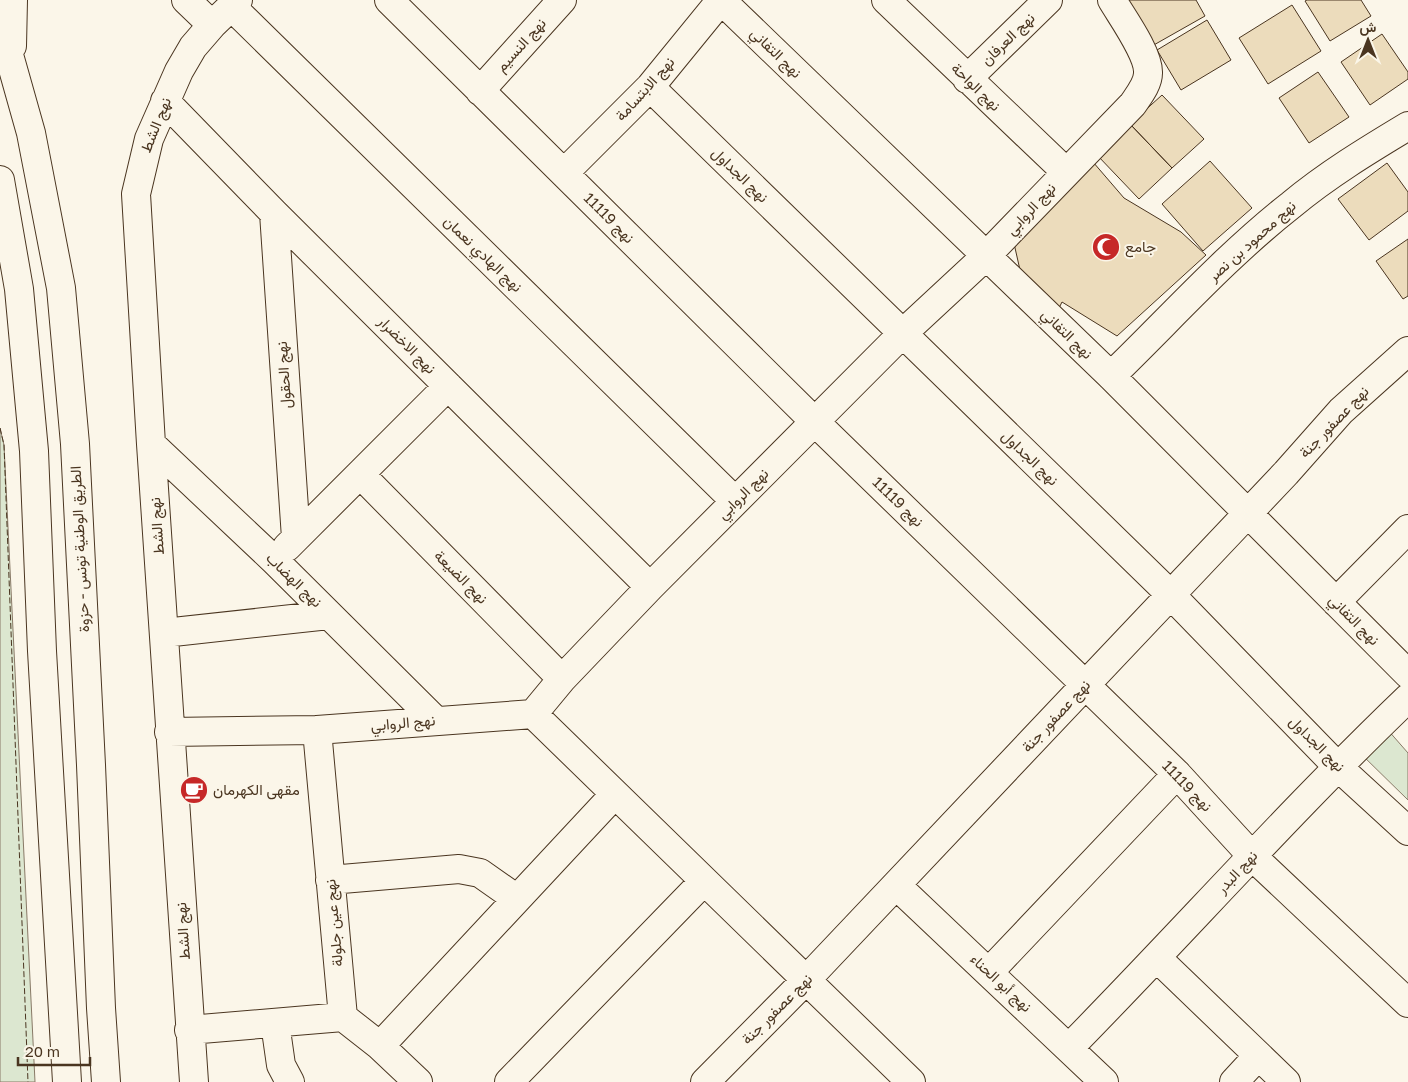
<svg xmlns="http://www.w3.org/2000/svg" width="1408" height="1082" font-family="'Golos Text',Vazirmatn,sans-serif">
<rect width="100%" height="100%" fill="#fbf6e9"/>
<path fill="#dce7d0" stroke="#887966" d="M0 428 4 445 35 1082H0Z
M1387 729 1408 753V800L1359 752Z"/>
<path fill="#ecdcbc" stroke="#4a3520" d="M1126 0H1196L1205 16 1152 46Z
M1307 0H1361L1371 16 1330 41 1305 1Z
M1292 5 1321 51 1268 84 1239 38Z
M1207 20 1231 60 1181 90 1157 50Z
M1382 34 1408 72V79L1370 105 1341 62Z
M1318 72 1349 117 1309 143 1279 98Z
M1162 95 1204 139 1172 168 1130 124Z
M1130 124 1172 168 1139 199 1097 155Z
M1210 161 1252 208 1203 251 1162 204Z
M1093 162 1124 198 1181 232 1206 255 1117 336 1062 302 1058 310 1020 270 1013 239Z
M1387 163 1408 192V211L1369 240 1338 199Z
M1408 239V296L1403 299 1376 261Z"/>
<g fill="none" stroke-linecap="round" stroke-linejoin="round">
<defs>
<path id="minor" d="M186 0 212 25
M389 0 815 422 1177 774 1252 856 1408 1003
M721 0 1111 376 1408 674
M886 0 1066 172
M232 7 735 501
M967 79 1048 0
M650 87 1170 594 1337 766 1408 831
M480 91 562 0
M165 101 274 213 650 587
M564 173 650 87 721 0
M274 213 296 538
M1111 376C1170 319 1226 256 1291 205 1327 175 1368 150 1408 126
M151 444 275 561 435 720
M361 475 562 679
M287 547 448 386
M1336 602 1408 529
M164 633 329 615
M533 714 911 1082
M317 730 343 1017 380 1046 418 1082
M169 732 317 730 533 714 562 679 650 587 902 334 986 256 1133 104C1139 95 1148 84 1148 73 1149 54 1122 17 1112 0
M330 880 459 869 480 873 517 899
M896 885 1104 1082
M1157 958 1286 1082
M989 972 1177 774
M275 1023 281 1065 290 1082
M189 1030 343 1017
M380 1046 615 794
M1069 1048C1183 932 1291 810 1408 698
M194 1082 151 444 136 194 149 139 179 71 193 47 212 25 238 0
M509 1082 704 881
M705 1082 806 980 1286 473 1341 411 1408 351
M1234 1082 1258 1056"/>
<path id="highway" d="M0 23 31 133 61 288 75 444 91 765 101 1008 106 1082
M12 46 13 0
M0 180 19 289 34 451 42 651 67 1082"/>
</defs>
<use href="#minor" stroke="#4a3520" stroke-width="30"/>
<use href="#highway" stroke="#4a3520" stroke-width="30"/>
<use href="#minor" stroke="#fbf6e9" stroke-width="28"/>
<use href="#highway" stroke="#fbf6e9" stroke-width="28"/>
<path stroke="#4a3520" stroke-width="1" stroke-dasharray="6 2.5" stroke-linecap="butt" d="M0 428 4 445 28 1082"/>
</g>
<defs>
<symbol id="mosque-disc" viewBox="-11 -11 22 22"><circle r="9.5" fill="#c62828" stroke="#fbf6e9"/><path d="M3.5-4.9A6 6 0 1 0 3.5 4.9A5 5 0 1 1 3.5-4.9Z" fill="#fff"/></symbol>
<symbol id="cafe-disc" viewBox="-11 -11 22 22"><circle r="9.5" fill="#c62828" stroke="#fbf6e9"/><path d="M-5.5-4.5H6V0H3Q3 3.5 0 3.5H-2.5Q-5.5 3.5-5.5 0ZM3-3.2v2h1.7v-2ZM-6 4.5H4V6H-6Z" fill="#fff"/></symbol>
</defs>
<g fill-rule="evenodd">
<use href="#mosque-disc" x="1090" y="231" width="32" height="32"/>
<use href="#cafe-disc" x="178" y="774" width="32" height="32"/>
</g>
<g text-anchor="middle" stroke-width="4" stroke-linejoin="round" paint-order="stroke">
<g font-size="15" fill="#4a3520" stroke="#fbf6e9">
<text transform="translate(1008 39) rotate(-44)" y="5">نهج العرفان</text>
<text transform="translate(521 45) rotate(-48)" y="5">نهج النسيم</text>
<text transform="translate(776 53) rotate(44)" y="5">نهج التفاني</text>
<text transform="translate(976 87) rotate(44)" y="5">نهج الواحة</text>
<text transform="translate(645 89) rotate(-48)" y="5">نهج الابتسامة</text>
<text transform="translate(156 125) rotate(-68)" y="5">نهج الشط</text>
<text transform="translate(740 175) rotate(44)" y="5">نهج الجداول</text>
<text transform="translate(1031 209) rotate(-47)" y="5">نهج الروابي</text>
<text transform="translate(609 218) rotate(45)" y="5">نهج 11119</text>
<text transform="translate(1252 241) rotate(-42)" y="5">نهج محمود بن نصر</text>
<text transform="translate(483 254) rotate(44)" y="5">نهج الهادي نعمان</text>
<text transform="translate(1067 334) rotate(44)" y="5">نهج التفاني</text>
<text transform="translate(407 345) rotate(45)" y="5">نهج الاخضرار</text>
<text transform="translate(284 375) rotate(-94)" y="5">نهج الحقول</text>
<text transform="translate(1334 422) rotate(-46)" y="5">نهج عصفور جنة</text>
<text transform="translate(1030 458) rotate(44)" y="5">نهج الجداول</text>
<text transform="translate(743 494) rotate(-45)" y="5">نهج الروابي</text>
<text transform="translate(898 502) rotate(44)" y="5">نهج 11119</text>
<text transform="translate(157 526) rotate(-94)" y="5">نهج الشط</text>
<text transform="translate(80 549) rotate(-93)" y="5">الطريق الوطنية تونس - حزوة</text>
<text transform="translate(461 577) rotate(45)" y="5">نهج الضيعة</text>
<text transform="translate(294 580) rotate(44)" y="5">نهج الهضاب</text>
<text transform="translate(1354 620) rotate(45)" y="5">نهج التفاني</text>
<text transform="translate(1056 716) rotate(-47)" y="5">نهج عصفور جنة</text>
<text transform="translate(403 723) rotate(-5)" y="5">نهج الروابي</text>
<text transform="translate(1317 744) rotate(45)" y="5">نهج الجداول</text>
<text transform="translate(1187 786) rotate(46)" y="5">نهج 11119</text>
<text transform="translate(1237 872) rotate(-47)" y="5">نهج البدر</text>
<text transform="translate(334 923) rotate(-95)" y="5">نهج عين جلولة</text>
<text transform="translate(183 931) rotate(-94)" y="5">نهج الشط</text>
<text transform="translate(1001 983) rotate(43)" y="5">نهج أبو الحناء</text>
<text transform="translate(777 1009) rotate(-45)" y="5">نهج عصفور جنة</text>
</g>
<g font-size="15" fill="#4a3520" stroke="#fbf6e9" text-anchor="start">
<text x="1125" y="252">جامع</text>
<text x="213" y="795">مقهى الكهرمان</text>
</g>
</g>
<g transform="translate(1368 40)" stroke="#fbf6e9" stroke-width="4" paint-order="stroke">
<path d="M0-4L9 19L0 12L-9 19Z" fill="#4a3520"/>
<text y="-8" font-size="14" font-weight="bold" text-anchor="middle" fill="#4a3520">ش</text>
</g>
<path d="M18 1057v8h72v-8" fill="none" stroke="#4a3520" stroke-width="2.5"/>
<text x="25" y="1057" font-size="15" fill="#4a3520" stroke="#fbf6e9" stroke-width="4" paint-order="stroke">20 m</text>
</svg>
